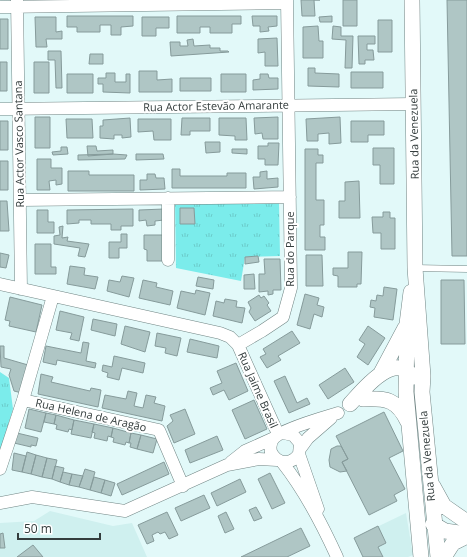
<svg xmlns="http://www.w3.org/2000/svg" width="467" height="557" font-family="'Open Sans',sans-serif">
<defs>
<pattern id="park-tufts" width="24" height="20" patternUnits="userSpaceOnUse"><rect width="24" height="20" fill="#7beceb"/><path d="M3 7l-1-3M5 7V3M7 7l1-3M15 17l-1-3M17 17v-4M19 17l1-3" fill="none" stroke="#6bcbca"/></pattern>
</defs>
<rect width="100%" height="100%" fill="#e2f9f9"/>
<path fill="#cff0ef" d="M50 511 113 526 132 523 147 557H0V523L34 521Z
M406 513 413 555 408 557H363L354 538Z"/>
<path fill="url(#park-tufts)" d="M279 201 280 256 245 257 241 281 176 268 175 202Z
M0 372 9 378 13 409 0 452Z"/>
<path fill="#afc6c5" stroke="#869b9b" d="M301 0H320H314L315 16H302Z
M343 0H357V26H343Z
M447 0H467V256H452Z
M67 16H133V26L121 27V35H111V25H100V32H77V27H67Z
M177 16H241V24H232V33H210V27H200V33H177Z
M252 16H277V26L268 27 269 31 260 32V26H253Z
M332 16V22H320L319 17Z
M35 17H56V32L62 31V39H46L47 47H36Z
M142 17H169V28H156V36H142Z
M0 19H8V49H0Z
M378 20H392V52H378Z
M318 26 319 41H323V58H303V27Z
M333 26 341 27V36H353L352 68H345L346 40 332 39Z
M358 36H375V44H367V50H373L374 60H365V64H359Z
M277 38 278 66H265V52L258 53V39Z
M193 39 194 46 210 45V48H220V51H228L229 52 171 56 170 42H180V46H188L187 40Z
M48 51H61L62 88H56L55 60H48Z
M90 54H103V64H89Z
M0 62H7V91H0Z
M34 62H49V93H34Z
M308 68H315V73L339 74V87L308 86Z
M139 71H157V80L172 79V92H139Z
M351 72H383V88H351Z
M106 73H115V82H126V74H130V93L103 92V84H98V78H106Z
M67 74H93V93H67Z
M221 74H246V92H221Z
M260 74H268L269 78H278V89L253 90V80L260 79Z
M180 78H211V91H180Z
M35 117H50V148H35Z
M278 117V139H263L262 133 255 134 254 118Z
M340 117 341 143 329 144V133L318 134V141H307L306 119Z
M130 118 131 137 122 138V135H114V139L100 138V126H103V120Z
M182 118H210V131H190V135H181Z
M219 118H246L247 140H235V136L219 135Z
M66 119H92L93 138H67Z
M138 119H171V140H154L153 131 138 132Z
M0 121H8V150H0Z
M351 121H384V135H368V142H351Z
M205 142H220V152L206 153Z
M268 143H279L278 165H265V159H258V146H268Z
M87 146H96L97 151 113 150V154L88 156Z
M61 147H67L68 154 53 155 52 152 61 151Z
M373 148H394V184H380V165H373Z
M232 149H247V154L232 153Z
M305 149H318V155H323V163H316V200H324V225H320V237H325V250H305Z
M113 154 127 155 125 159 78 160V155Z
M136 154H163L164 159 136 160Z
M37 159H51V168H62V184L56 185V180L49 181 50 190H37Z
M0 161H8V190H0Z
M172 169H180V176H227V173H246V188H172Z
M68 171H89V175H134V191H68Z
M267 171V179L278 178V187L254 189 253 177H260V172Z
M147 174H155L156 178H164L165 189 140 190V180H147Z
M359 181 360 218H339V201H345V182Z
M0 201H7L9 231H0Z
M180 208H194L195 224H180Z
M133 209V226H121V230H111V224H91V220H79V223L67 224V210Z
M164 209V220L155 221V225L147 226 146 220 139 221V210Z
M37 210H48V222H54V233H37Z
M383 212H390V218H395V249H381V233H373L372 217H383Z
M63 226 62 238 68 237 67 241 89 244 85 257 78 256 80 248 54 244V236L60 235 59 227Z
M121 234H127V248H119V258H109V242H121Z
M144 235H165L164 261H147V250L144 249Z
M35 244H51V267H56V274H35Z
M348 252H362L361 284H357V287H338V276L333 275V268H348Z
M0 253 9 255 6 268 0 267Z
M306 255H322L323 286H306Z
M258 256 259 262 245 264V257Z
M264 259H280L281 290H273V294L268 295V291L259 292V274H265Z
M70 266 85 268 84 275 98 277 95 289 67 284Z
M254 274 255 289H244V275Z
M122 276 134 278 129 297 107 291 109 280 120 282Z
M198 277 214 280 213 289 196 286Z
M143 280 157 283 156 287 173 291 170 305 139 298Z
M441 280H464L465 344H441Z
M384 287 397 289 393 320 374 317 375 308 370 307 371 300 376 301 377 295 383 296Z
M196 290 210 293 205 315 177 308 181 291 195 294Z
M305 294 319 298 317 305 324 307 322 317 314 314 310 329 297 325Z
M259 295 261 298 264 296 269 303 267 305 271 311 255 321 249 312 251 308 248 302Z
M10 297 42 305 36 332 9 326 10 321 5 320Z
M225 299 237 301 236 307 245 308 242 323 213 316 216 301 224 303Z
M60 311 84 317 79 341 70 339 72 333 56 330Z
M93 319 117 324 115 336 91 330Z
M125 326 150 332 145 352 121 344Z
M368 326 385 338 368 365 357 357 365 344 359 340Z
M292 331 300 343 278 356 281 360 267 368 260 357 266 354 263 349Z
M157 333 181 338 177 356 165 353 166 348 155 346Z
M190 339 219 346 217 358 187 352Z
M83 342 89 343 86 361 96 363 95 368 57 360 56 365 43 362 46 346 81 353Z
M0 346H4V358L28 365 22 393 14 391 9 375 11 369 1 367Z
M114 356 145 363 143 373 122 368 119 380 107 377 108 373 102 371 103 365 112 367Z
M236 363 248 391 229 400 224 390 213 395 210 388 222 383 217 371Z
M345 368 354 382 328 399 319 385Z
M41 374 53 377 51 382 90 391 91 388 101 390 98 407 38 394Z
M285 376 297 403 307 398 310 404 289 413 274 381Z
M128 391 137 393 134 406 143 408 146 395 156 397 154 403 165 406 162 421 102 408 105 395 126 399Z
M254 400 267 429 245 439 232 410Z
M29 409 46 413 41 432 25 428Z
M185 409 195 434 174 443 167 426 173 421 170 415Z
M384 412 403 451 389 458 405 489 394 495 397 501 369 515 342 462 348 459 336 436Z
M46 413 56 415 54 424 44 422Z
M56 415 74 420 72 430 69 429 68 432 56 429 57 425 54 424Z
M74 420 94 424 91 438 71 434Z
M94 424 113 428 111 437 108 436 107 441 94 438 95 433 92 432Z
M113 428 131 433 129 443 126 442 125 445 113 442 114 438 111 437Z
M17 433 38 438 36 446 31 445V447L14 443Z
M131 433 141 435 137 449 130 447 131 443H129Z
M141 435 157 439 153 453 137 449Z
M217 436 223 450 190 463 185 450Z
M337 446H341L348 459 342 462 347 471 340 472 330 467 329 460 331 449Z
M27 452 36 455 31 474 22 472Z
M14 453 26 456 22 472 12 470Z
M36 455 47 458 42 477 31 474Z
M47 458 57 460 52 479 42 477Z
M164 462 169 474 122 495 117 484Z
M55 466 64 468 60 482 52 479Z
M85 469 95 472 90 490 79 487Z
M63 472 72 474 69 485 60 482Z
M270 473 285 503 272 509 258 479Z
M72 474 83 476 79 487 69 485Z
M94 477 105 480 101 493 90 490Z
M240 479 246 492 217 506 211 493Z
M105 480 115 483 111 496 101 493Z
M204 495 210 508 181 521 175 508Z
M256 507 262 518 254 521 249 510Z
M167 512 178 535 169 539 165 532 160 534 158 532 152 535 154 541 147 544 138 525Z
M226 512 234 529 225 533 218 516Z
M378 526 386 543 378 547 383 557H363L354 538Z
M301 528 310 546 287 557H241Z
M3 533 5 548H0V534Z
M33 545 43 557H17Z"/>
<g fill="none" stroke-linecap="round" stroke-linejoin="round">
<defs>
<path id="service" d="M415 268 467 269"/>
<path id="minor" d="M17 0 21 289
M0 7 287 3
M0 109 413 104
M168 198V260
M20 200 290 197
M0 284 220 333 230 337 238 345 278 434
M238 345 262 331 283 317 291 288 287 0
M23 400 159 430 183 486
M283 433 293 435 300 443 299 454C291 465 278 465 271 452 270 447 270 442 274 438 282 429 325 417 338 413
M300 449 308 438 331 418
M299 454 318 509
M231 462 245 451 274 438
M282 462C305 491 322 524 337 557
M0 469 23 400 53 296
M0 503 32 497 125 511 227 465 259 459 277 460"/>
<path id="tertiary" d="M412 0 415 268 423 376 422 392 438 557
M411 292 407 324 406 392 421 557
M381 373 405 328
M363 399C386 398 397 399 408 422
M350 404C363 390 394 350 413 377
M433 486 444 506 467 522
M433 524 445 531 467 534
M444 557 453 543 467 536"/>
</defs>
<use href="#service" stroke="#708584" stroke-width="7"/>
<use href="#minor" stroke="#708584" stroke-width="13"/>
<use href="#tertiary" stroke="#708584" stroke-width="16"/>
<use href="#service" stroke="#fff" stroke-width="6"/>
<use href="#minor" stroke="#fff" stroke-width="12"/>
<use href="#tertiary" stroke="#fff" stroke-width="15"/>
</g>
<g text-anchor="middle" stroke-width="4" stroke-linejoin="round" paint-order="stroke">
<g font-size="11" fill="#343d3d" stroke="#fff">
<text transform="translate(216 106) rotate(-1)" y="4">Rua Actor Estevão Amarante</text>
<text transform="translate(414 134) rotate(-91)" y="4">Rua da Venezuela</text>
<text transform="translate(19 144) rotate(-91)" y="4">Rua Actor Vasco Santana</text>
<text transform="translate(290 249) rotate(-90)" y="4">Rua do Parque</text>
<text transform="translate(258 390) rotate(66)" y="4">Rua Jaime Brasil</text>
<text transform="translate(91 415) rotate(13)" y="4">Rua Helena de Aragão</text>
<text transform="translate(427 456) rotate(-95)" y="4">Rua da Venezuela</text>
</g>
</g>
<path d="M18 533v6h82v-6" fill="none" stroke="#343d3d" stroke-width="2"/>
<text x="24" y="533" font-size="12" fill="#343d3d" stroke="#ffffff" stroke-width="3" paint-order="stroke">50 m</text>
</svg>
